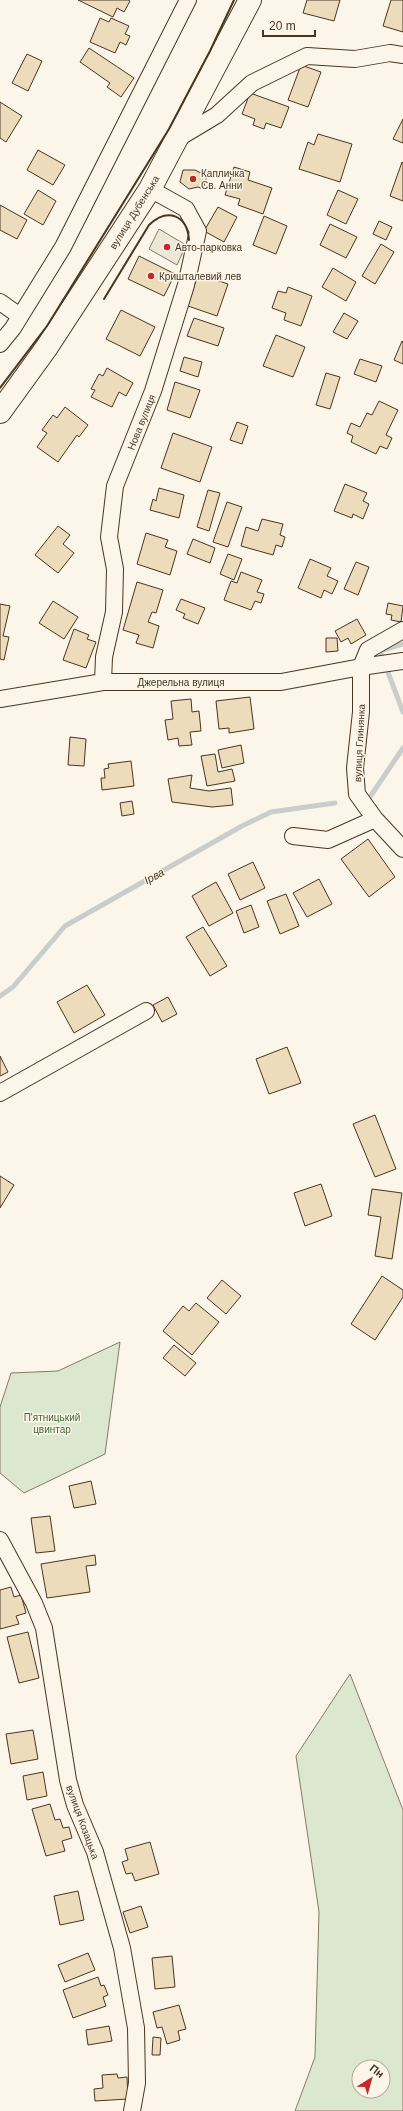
<svg xmlns="http://www.w3.org/2000/svg" width="403" height="2111" font-family="Helvetica,sans-serif">
<rect width="100%" height="100%" fill="#fbf6e9"/>
<path fill="#dce7d0" stroke="#887966" fill-rule="evenodd" d="M120 1342 105 1454 24 1493 0 1473V1407L11 1373 58 1371Z
M350 1674 403 1810V2111H295L315 2057 319 1912 296 1756ZM359 2067H383V2091H359Z"/>
<path fill="#ede7d9" stroke="#887966" d="M159 229 186 245 177 265 149 249Z"/>
<g fill="none" stroke-linecap="round" stroke-linejoin="round">
<path stroke="#c9cecd" stroke-width="5" d="M403 644 380 651 403 712
M370 797 403 748
M0 996 13 987 65 926 242 826 271 812 335 803"/>
</g>
<path fill="#ecdcbc" stroke="#4a3520" d="M78 0H128L130 1 124 12 117 8 113 17Z
M307 0H340L334 21 303 13Z
M391 0H403V32L383 26Z
M100 18 109 22 111 18 129 26 125 34 130 36 126 45 120 42 115 53 90 42Z
M89 48 134 78 121 97 107 87 110 83 80 62Z
M27 54 42 61 28 91 12 83Z
M301 65 321 72 308 107 288 100Z
M250 93 289 107 281 128 266 123 264 129 253 125 255 119 242 114Z
M0 102 22 116 6 142 0 138Z
M403 119V143L393 139Z
M318 134 352 144 340 182 299 169 308 142 314 145Z
M38 150 65 165 53 185 27 170Z
M402 162 403 163V201L390 196Z
M234 167 250 172 248 180 272 188 263 214 238 205 240 199 225 195Z
M183 170H195L207 176 203 189 198 187 189 189 180 182Z
M38 190 56 201 43 225 24 214Z
M338 190 358 199 346 224 327 215Z
M0 205 27 220 17 239 0 230Z
M218 207 237 217 224 242 204 231Z
M264 216 287 226 276 254 253 245Z
M379 221 392 227 386 240 373 234Z
M330 224 357 237 346 258 320 245Z
M381 244 394 252 375 284 362 276Z
M139 256 175 274 164 296 128 279Z
M333 268 356 282 346 301 322 287Z
M198 274 228 284 217 316 188 306Z
M288 287 312 296 301 326 284 320 286 313 272 308 278 291 286 293Z
M121 310 155 327 140 356 106 339Z
M344 313 358 321 347 339 333 332Z
M194 318 224 328 218 346 187 336Z
M276 335 305 347 293 377 263 366Z
M402 341 403 342V364L394 360Z
M184 357 202 362 198 377 180 371Z
M360 359 382 366 376 382 354 374Z
M107 368 133 383 126 396 119 392 112 407 91 397 95 390 91 389 99 374 103 376Z
M326 373 340 377 330 409 316 405Z
M175 382 200 390 190 418 167 410Z
M379 401 398 410 386 435 392 438 387 449 380 446 376 454 351 442 353 436 347 433 351 423 360 427 367 413 372 415Z
M65 407 88 425 79 437 77 435 58 462 37 447 47 433 42 430 53 415 57 418Z
M237 422 248 426 242 444 230 440Z
M173 433 212 447 200 482 161 468Z
M345 484 367 493 363 501 369 504 363 519 353 514 352 518 334 511Z
M159 488 184 495 179 518 150 510 153 499 156 501Z
M208 490 220 493 209 531 197 527Z
M227 502 242 507 228 547 213 542Z
M262 519 283 524 280 535 285 537 282 547 276 545 273 555 241 546 246 527 258 531Z
M58 526 70 535 63 544 74 553 58 573 35 555Z
M146 533 168 540 165 547 177 551 170 575 137 564Z
M193 539 215 548 210 563 187 554Z
M228 554 242 559 234 580 220 574Z
M310 559 331 568 327 576 338 581 332 594 324 590 321 598 298 588Z
M356 562 369 567 358 595 344 589Z
M241 572 262 580 257 592 264 594 261 603 255 601 251 610 224 600 231 581 237 583Z
M137 582 163 590 156 613 152 612 148 622 159 626 153 648 136 643 139 635 123 630Z
M181 599 205 608 198 624 183 618 185 614 176 610Z
M53 601 78 617 64 639 39 623Z
M388 603 403 606 401 622 391 620 392 615 386 614Z
M0 604 10 606 3 636 9 637 4 660 0 659Z
M357 619 366 635 351 644 348 638 341 642 335 631Z
M74 629 89 635 87 639 96 642 86 668 63 660Z
M326 638H337L338 651 326 652Z
M250 697 254 729 229 733V728L219 729 216 701Z
M191 699 192 712 199 711 201 731 190 732 192 745 179 746 178 738 168 740 165 720 173 719 171 701Z
M70 737 86 739 84 766 68 765Z
M241 745 244 763 222 768 218 750Z
M215 754 218 772 232 769 235 781 207 786 201 756Z
M131 761 134 786 102 790 101 778H105L104 769 109 768 108 764Z
M192 775 190 788 209 791 231 788 233 805 212 807 172 802 168 779Z
M132 801 134 814 122 816 120 803Z
M368 839 395 877 369 897 341 859Z
M253 862 265 888 240 900 228 874Z
M319 879 332 904 307 917 293 893Z
M216 882 233 913 209 926 192 896Z
M286 894 299 926 280 934 267 901Z
M251 905 259 927 244 933 236 911Z
M203 927 227 966 210 976 186 937Z
M87 985 105 1015 74 1033 57 1002Z
M168 997 177 1014 162 1022 153 1005Z
M287 1047 301 1083 269 1094 256 1059Z
M0 1056 8 1072 0 1076Z
M375 1115 396 1169 375 1177 353 1124Z
M0 1176 14 1185 0 1208Z
M321 1184 332 1216 305 1226 294 1193Z
M372 1189 402 1193 392 1259 375 1256 381 1217 368 1215Z
M382 1276 403 1290V1297L375 1340 351 1324Z
M222 1280 241 1296 226 1314 207 1298Z
M196 1303 219 1322 192 1355 163 1331 183 1306 189 1311Z
M174 1345 196 1363 185 1376 163 1358Z
M91 1481 96 1504 74 1508 69 1486Z
M50 1516 55 1551 36 1553 31 1518Z
M95 1555 96 1565 86 1566 90 1592 47 1598 41 1564Z
M11 1587 14 1597 21 1595 26 1613 16 1616 19 1624 0 1629V1590Z
M28 1632 39 1678 19 1683 7 1637Z
M33 1730 38 1759 11 1764 6 1734Z
M43 1772 47 1796 27 1800 23 1776Z
M50 1804 55 1820 60 1819 63 1828 69 1827 72 1838 62 1841 65 1851 46 1856 32 1809Z
M150 1842 159 1874 135 1881 132 1873 126 1874 122 1862 128 1860 125 1849Z
M78 1891 84 1920 60 1925 54 1896Z
M141 1906 148 1927 130 1933 123 1912Z
M88 1953 95 1970 65 1982 58 1965Z
M172 1956 175 1987 155 1989 152 1958Z
M98 1977 101 1986 104 1985 108 1995 103 1997 106 2006 73 2018 63 1990Z
M179 2005 186 2029 178 2031 180 2040 167 2044 162 2027 157 2028 153 2012Z
M109 2026 112 2041 88 2045 86 2030Z
M153 2037 161 2038 160 2055H152Z
M117 2074 118 2078 127 2077 128 2099 95 2101 94 2089 103 2088 102 2075Z"/>
<g fill="none" stroke-linecap="round" stroke-linejoin="round">
<defs>
<path id="minor" d="M177 139 217 115 252 83 307 56 355 59 390 53 403 55
M0 302 20 316
M0 344 13 328 63 247 188 0
M403 630 368 650 361 667V712L355 768 357 794 375 819 403 849
M103 682 104 657 114 612 115 569 109 537 115 486 153 391 186 285 198 231 186 209 150 189
M0 699 103 682H281L361 667 403 661
M293 836 328 840 375 819
M0 1093 146 1011
M0 1540 34 1603 44 1628 68 1780 75 1805 95 1852 122 1948 136 2028 137 2083 132 2111"/>
<path id="secondary" d="M0 412 47 347 150 189 250 0"/>
</defs>
<use href="#minor" stroke="#4a3520" stroke-width="18"/>
<use href="#secondary" stroke="#4a3520" stroke-width="24"/>
<use href="#minor" stroke="#fbf6e9" stroke-width="16"/>
<use href="#secondary" stroke="#fbf6e9" stroke-width="22"/>
<path stroke="#4a3520" stroke-width="2" d="M104 299 149 225C167 208 187 214 189 240
M0 388 47 326 169 129 210 51 234 0"/>
</g>
<g fill="#c62828" stroke="#fbf6e9" stroke-width="1.5">
<circle cx="193" cy="179" r="4"/>
<circle cx="167" cy="247" r="4"/>
<circle cx="151" cy="276" r="4"/>
</g>
<g text-anchor="middle" stroke-width="3" stroke-linejoin="round" paint-order="stroke">
<g font-size="10" fill="#4a3520" stroke="#fbf6e9" text-anchor="start">
<text x="201" y="177">Капличка<tspan x="201" dy="12">Св. Анни</tspan></text>
<text x="175" y="251">Авто-парковка</text>
<text x="159" y="280">Кришталевий лев</text>
</g>
<g font-size="10" fill="#4a3520" stroke="#fbf6e9">
<text transform="translate(134 212) rotate(-58)" y="4">вулиця Дубенська</text>
<text transform="translate(141 422) rotate(-68)" y="4">Нова вулиця</text>
<text x="181" y="686">Джерельна вулиця</text>
<text transform="translate(359 743) rotate(-87)" y="4">вулиця Глинянка</text>
<text transform="translate(83 1822) rotate(70)" y="4">вулиця Козацька</text>
</g>
<g font-size="10" fill="#436837" stroke="#fbf6e9">
<text x="52" y="1421">П'ятницький<tspan x="52" dy="12">цвинтар</tspan></text>
</g>
<g font-size="11" font-style="italic" fill="#4a3520" stroke="#fbf6e9">
<text transform="translate(154 876) rotate(-29)" y="4">Ірва</text>
</g>
</g>
<g transform="translate(371 2079) rotate(37)"><circle r="19" fill="#fbf6e9" stroke="#b4a999"/>
<path d="M0-3L7 15L0 10L-7 15Z" fill="#c62828"/>
<text y="-6" font-size="11" font-weight="bold" text-anchor="middle" fill="#4a3520">Пн</text>
</g>
<path d="M263 30v6h52v-6" fill="none" stroke="#4a3520" stroke-width="2"/>
<text x="269" y="30" font-size="12" fill="#4a3520" stroke="#fbf6e9" stroke-width="3" paint-order="stroke">20 m</text>
</svg>
